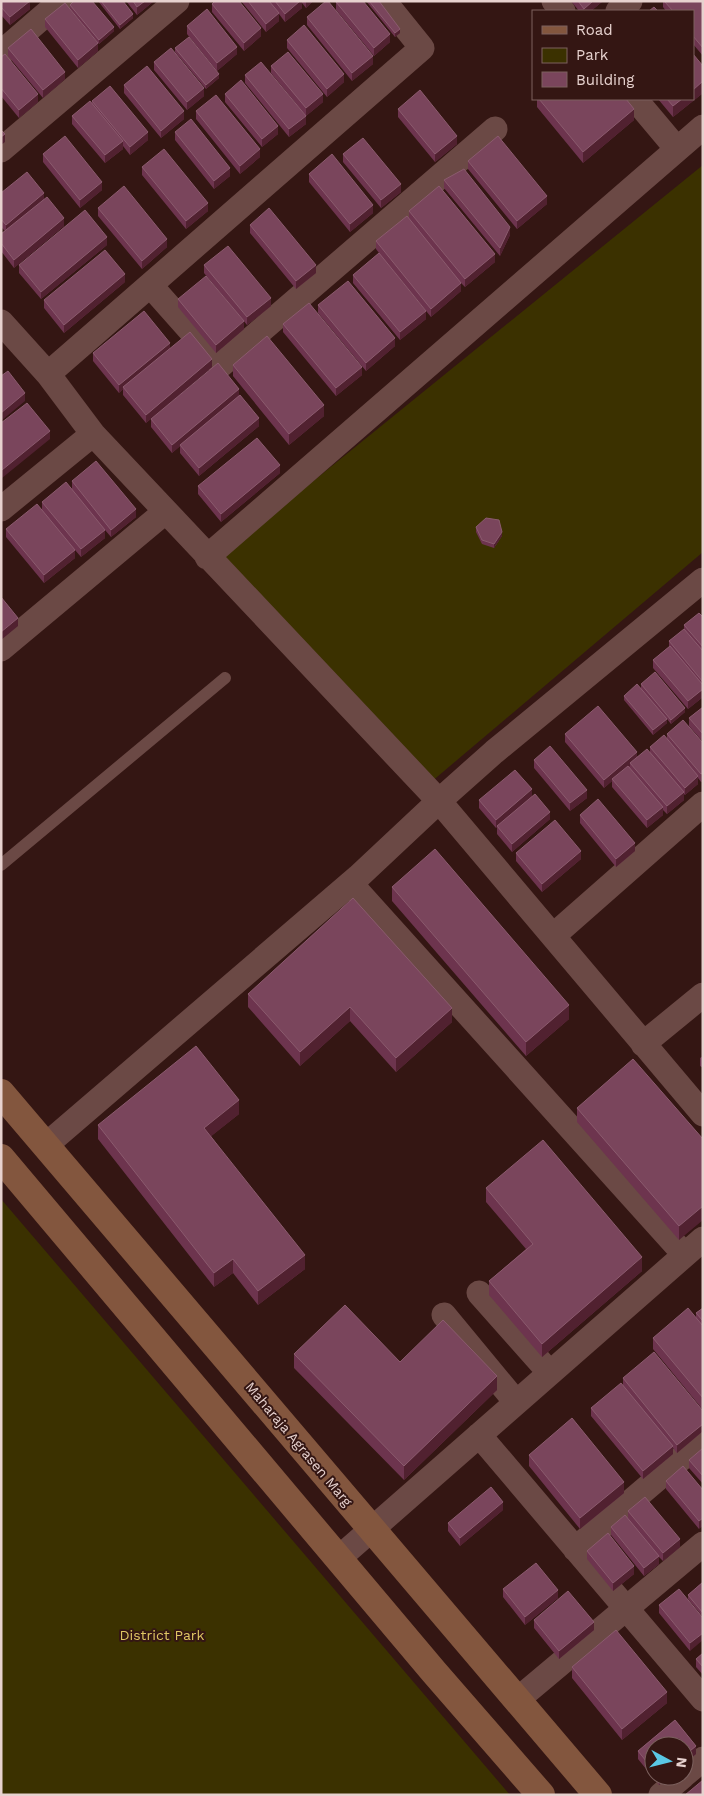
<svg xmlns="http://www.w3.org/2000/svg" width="704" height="1796" font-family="'Work Sans',sans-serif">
<rect width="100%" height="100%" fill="#341613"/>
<path fill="#3b3100" d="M703 165V552L424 788 216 560Z
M1 1199 510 1795H1Z"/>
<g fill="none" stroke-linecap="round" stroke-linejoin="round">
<path stroke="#6b4945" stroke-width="12" d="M1 865 225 678"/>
<path stroke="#6b4945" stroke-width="25" d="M554 1 563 11
M618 11 630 1
M1 53 61 1
M635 99 677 149
M1 150 177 1
M150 285 221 365 495 129
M1 322 48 374 93 434 439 801 703 1114
M48 374 422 48 384 1
M1 509 93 434
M207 557 703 127
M1 649 165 512
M351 884 684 1254
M553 936 703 804
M643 1044 703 995
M46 1145 358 877 439 801 494 752 703 580
M479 1293 550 1373
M444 1315 516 1402
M479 1435 703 1699
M575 1549 703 1440
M339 1558 703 1239
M517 1700 703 1544
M684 1775 703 1759
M661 1795 683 1776"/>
<path stroke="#83563e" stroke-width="28" d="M1 1093 598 1795
M1 1158 434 1672 541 1795"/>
</g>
<path fill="#6d344e" d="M1 1 30 9 10 25 1 15Z
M98 1H123L133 18 120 29Z
M126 1H154L137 15Z
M241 1H313L306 8 302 3V8L285 22 279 14V21L266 32Z
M366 1H379L400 33 395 37Z
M571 1H603L591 11H579Z
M663 1H703V56L693 44V11H666L663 7Z
M336 2 390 42 374 56 336 10Z
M212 4 261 36 244 51 212 12Z
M70 5 114 31 99 44 70 9Z
M307 17 373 64 352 81 307 25Z
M45 19 98 51 78 68 45 27Z
M187 26 237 54 217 71 187 34Z
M287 40 344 82 327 97 287 48Z
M8 48 65 79 43 98 8 56Z
M175 48 219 78 206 89 175 52Z
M1 57 38 102 19 118 1 96Z
M154 62 204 96 187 110 154 70Z
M271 66 323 102 306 116 271 73Z
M703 66V93L673 117 658 99H693Z
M245 75 306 124 289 137 245 83Z
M124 85 184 119 161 138 124 93Z
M225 94 278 134 262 147 225 102Z
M537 99H626L634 120 583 163 537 107Z
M92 101 148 140 130 155 123 146V149L105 163 72 124V116L92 103Z
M398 109 457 144 435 162 398 117Z
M196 111 260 157 240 174 196 119Z
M175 132 230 176 214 189 175 140Z
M43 154 102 190 80 208 43 162Z
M343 154 401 192 381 208 343 162Z
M468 161 547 204 517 229 468 169Z
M142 167 208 211 186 229 142 175Z
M309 174 373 213 350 232 309 182Z
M444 180 510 235 500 256 444 188Z
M1 193 44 199 64 226 14 268 1 251V234L5 231 1 227Z
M98 208 167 247 142 269 98 216Z
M409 211 495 262 465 287 461 283V291L431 317 391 268 426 319 400 340 353 283V275L379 253 376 249V241L409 219Z
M250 225 316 273 296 289 250 233Z
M107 245 41 299 19 273V265Z
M204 265 271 306 247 325 204 273Z
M125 282 64 333 44 308V300Z
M178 299 244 329 216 353 178 307Z
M318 305 395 346 366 371 318 313Z
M283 324 362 375 336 396 283 332Z
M170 348 212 367 146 423 123 395V389L119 393 93 361V353Z
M233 365 324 416 289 445 233 376Z
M239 396 259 426 199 476 180 453V446L172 453 151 427V419Z
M280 473 221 522 198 494V486Z
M72 481 136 517 111 537 105 530V538L81 557 75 550V558L44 583 6 537V529L42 510V502L72 489Z
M476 527 502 536 494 548 482 544 476 532Z
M703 617V697L688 709 653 668V660L669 647V641L684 630V625Z
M641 684 685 712 671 724 667 719V723L653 735 624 700V696L641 688Z
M703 707V742L689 726V718Z
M565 734 637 757 650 752V747L667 739V734L703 743V781L701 782 698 778V784L685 795 684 794V800L667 814 663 810V815L647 828 612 787V781L604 788 565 742Z
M534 760 587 798 570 811 534 768Z
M532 796 550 819 512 852 497 834V827L496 828 479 808V800Z
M580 815 635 851 616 867 580 823Z
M516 853 581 859 542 892 516 861Z
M392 887 569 1019 526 1056 392 901Z
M248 994 452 1008V1022L396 1072 350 1021 300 1066 248 1007Z
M703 1056V1068L700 1066V1058Z
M577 1108 703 1139 679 1240 577 1122Z
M239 1114 211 1136 305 1269 258 1305 233 1273 214 1287 98 1139V1125Z
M486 1188 642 1271 542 1357 489 1295V1281L526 1249 486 1202Z
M703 1308V1410L653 1349V1338L696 1318V1313Z
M294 1354 400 1362 497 1390 404 1480 294 1368Z
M623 1378 703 1411V1431L677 1453 673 1448V1454L643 1479 591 1416V1408L623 1385Z
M703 1448V1484L689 1468V1460Z
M529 1455 624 1493 580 1529 529 1466Z
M666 1481 703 1490 699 1529 666 1489Z
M503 1510 460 1546 448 1531V1523Z
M628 1511 680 1547 663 1561 659 1557V1564L644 1576 611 1535V1527L628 1519Z
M587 1551 634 1574 613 1591 587 1559Z
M703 1582V1617L688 1599V1595Z
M503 1589 558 1598 525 1625 503 1597Z
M659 1605 703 1618 690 1651 659 1613Z
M534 1620 594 1630 559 1659 534 1628Z
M703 1653V1675L696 1667V1659Z
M572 1667 667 1703 622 1740 572 1678Z
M675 1720 696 1746V1754L684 1764V1746H654V1776H670L659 1785 638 1759V1751Z"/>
<path fill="#512130" d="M30 1V9L10 25V17Z
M145 1H154L137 15V7Z
M300 1H302V8L285 22V14Z
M306 1H313L306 8Z
M593 1H603L591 11H584V9Z
M279 13V21L266 32V24Z
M133 14V18L120 29V25Z
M114 27V31L99 44V40Z
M261 28V36L244 51V43Z
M400 29V33L395 37V33Z
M390 34V42L374 56V48Z
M98 43V51L78 68V60Z
M237 47V54L217 71V63Z
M373 56V64L352 81V73Z
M65 72V79L43 98V90Z
M219 74V78L206 89V85Z
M344 74V82L327 97V89Z
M703 81V93L673 117V106L682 99H693V90Z
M204 88V96L187 110V102Z
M38 94V102L19 118V110Z
M323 94V102L306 116V108Z
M634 109V120L583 163V152Z
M184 111V119L161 138V131Z
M306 116V124L289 137V129Z
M278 126V134L262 147V139Z
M148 132V140L130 155V147Z
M5 134V142L1 145V137Z
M457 136V144L435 162V154Z
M123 141V149L105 163V155Z
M260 149V157L240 174V166Z
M230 168V176L214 189V181Z
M102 182V190L80 208V200Z
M401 184V192L381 208V200Z
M44 193V201L6 233V225Z
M547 196V204L517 229V221Z
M208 203V211L186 229V221Z
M373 205V213L350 232V224Z
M64 218V226L14 268V260Z
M510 227V235L500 256V248Z
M107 237V245L41 299V292Z
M167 239V247L142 269V261Z
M495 254V262L465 287V279Z
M316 265V273L296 289V281Z
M125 274V282L64 333V325Z
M461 283V291L431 317V309Z
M271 298V306L247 325V317Z
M426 311V319L400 340V332Z
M244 321V329L216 353V345Z
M395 338V346L366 371V363Z
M170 343V351L123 387V389L119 393V385Z
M212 359V367L146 423V415Z
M362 367V375L336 396V388Z
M239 389V397L172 453V445Z
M25 393V401L1 421V413Z
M324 405V416L289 445V434Z
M259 418V426L199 476V468Z
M50 431V439L2 478V470Z
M280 465V473L221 522V514Z
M136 509V517L111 537V530Z
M105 530V538L81 557V549Z
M502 532V536L494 548V544Z
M75 550V558L44 583V575Z
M18 618V626L1 640V632Z
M703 689V697L688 709V701Z
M685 708V712L671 724V720Z
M667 719V723L653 735V730Z
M637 752V760L630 763V766L613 780 612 779V781L604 788V780Z
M703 773V781L701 782V774Z
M698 776V784L685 795V788Z
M532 789V797L496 828V820Z
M587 790V798L570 811V803Z
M684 792V800L667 814V806Z
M663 807V815L647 828V820Z
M550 812V819L512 852V844Z
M635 843V851L616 867V859Z
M581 851V859L542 892V884Z
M569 1005V1019L526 1056V1042Z
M350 1007V1021L300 1066V1052Z
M452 1008V1022L396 1072V1058Z
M239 1100V1114L204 1142V1128Z
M703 1206V1220L679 1240V1226Z
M305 1255V1269L258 1305V1291Z
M642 1257V1271L542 1357V1344Z
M233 1259V1273L214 1287V1273Z
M497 1376V1390L404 1480V1466Z
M703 1424V1431L677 1453V1445Z
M673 1446V1454L643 1479V1471Z
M624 1482V1493L580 1529V1518Z
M503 1502V1510L460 1546V1538Z
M703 1518V1526L699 1529V1521Z
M680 1539V1547L663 1561V1553Z
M659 1556V1564L644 1576V1568Z
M634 1566V1574L613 1591V1583Z
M558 1590V1598L525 1625V1617Z
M594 1622V1630L559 1659V1651Z
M703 1633V1640L690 1651V1643Z
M667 1692V1703L622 1740V1729Z
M696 1746V1754L684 1764V1756Z
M660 1776H670L659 1785V1777Z"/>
<path fill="#7a455c" stroke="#8b5b6e" d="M1 1H30L10 17 1 7Z
M74 1H92L114 27 99 40 70 5Z
M101 1H123L133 14 120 25Z
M133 1H145L137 7Z
M215 1H239L261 28 244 43 212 4Z
M248 1H269L279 13 266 24Z
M275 1H300L285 14Z
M326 1H328L373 56 352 73 307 17Z
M338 1H363L390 34 374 48 336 2Z
M369 1H379L400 29 395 33Z
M578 1H593L584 9Z
M664 1H703V48L693 36V11H673Z
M65 3 98 43 78 60 45 19Z
M654 7 658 11H649Z
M207 9 237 47 217 63 187 26Z
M304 25 344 74 327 89 287 40Z
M31 29 65 72 43 90 8 48Z
M189 37 219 74 206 85 175 48Z
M171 48 204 88 187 102 154 62Z
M288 52 323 94 306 108 271 66Z
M5 54 38 94 19 110 1 88V57Z
M693 54 703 66V81L693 90Z
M261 62 306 116 289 129 245 75Z
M147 66 184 111 161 131 124 85Z
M241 80 278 126 262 139 225 94Z
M110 86 148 132 130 147 92 101Z
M420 90 457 136 435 154 398 109Z
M216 95 260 149 240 166 196 111Z
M539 99H626L634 109 583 152Z
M667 99H682L673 106Z
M90 101 123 141 105 155 72 116Z
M191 119 230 168 214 181 175 132Z
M1 130 5 134 1 137Z
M65 136 102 182 80 200 43 154Z
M498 136 547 196 517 221 468 161Z
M363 138 401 184 381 200 343 154Z
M164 149 208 203 186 221 142 167Z
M332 154 373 205 350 224 309 174Z
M464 169 510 227 500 248 444 180Z
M27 172 44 193 6 225 1 219V193Z
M124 186 167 239 142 261 98 208Z
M439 186 495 254 465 279 409 211Z
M47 197 64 218 14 260 1 243V234Z
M269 208 316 265 296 281 250 225Z
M85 210 107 237 41 292 19 265Z
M407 216 461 283 431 309 376 241Z
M228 246 271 298 247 317 204 265Z
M105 250 125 274 64 325 44 300Z
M379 253 426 311 400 332 353 275Z
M206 276 244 321 216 345 178 299Z
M348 281 395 338 366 363 318 305Z
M309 303 362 367 336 388 283 324Z
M144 311 170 343 119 385 93 353Z
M190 332 212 359 146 415 123 387Z
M267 336 324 405 289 434 233 365Z
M218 363 239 389 172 445 151 419Z
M8 371 25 393 1 413V376Z
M240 395 259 418 199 468 180 445Z
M27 403 50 431 2 470 1 469V423Z
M257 438 280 465 221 514 198 486Z
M96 461 136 509 111 530 72 481Z
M66 482 105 530 81 549 42 502Z
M37 504 75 550 44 575 6 529Z
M486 518 499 520 502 532 494 544 482 540 476 527Z
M1 597 18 618 1 632Z
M699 613 703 617V647L684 625Z
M684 629 703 651V682L669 641Z
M670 646 703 685V689L688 701 653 660Z
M655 672 685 708 671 720 641 684Z
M637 684 667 719 653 730 624 696Z
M598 706 637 752 604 780 565 734Z
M703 707V734L689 718Z
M683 720 703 743V773L701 774 667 734Z
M664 735 698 776 685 788 650 747Z
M550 746 587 790 570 803 534 760Z
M647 749 684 792 667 806 630 763Z
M628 766 663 807 647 820 612 779Z
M515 770 532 789 496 820 479 800Z
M535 794 550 812 512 844 497 826Z
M598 799 635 843 616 859 580 815Z
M555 820 581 851 542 884 516 853Z
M435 849 569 1005 526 1042 392 887Z
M353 898 452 1008 396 1058 350 1007 300 1052 248 994Z
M196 1046 239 1100 204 1128 305 1255 258 1291 233 1259 214 1273 98 1125Z
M633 1059 703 1139V1206L679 1226 577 1108Z
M543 1140 642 1257 542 1344 489 1281 533 1244 486 1188Z
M345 1305 400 1362 443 1320 497 1376 404 1466 294 1354Z
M688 1308 703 1326V1398L653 1338Z
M703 1308V1321L696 1313Z
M654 1352 703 1411V1424L677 1445 623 1378Z
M621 1383 673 1446 643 1471 591 1408Z
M572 1418 624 1482 580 1518 529 1455Z
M703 1448V1476L689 1460Z
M683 1466 703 1490V1518L699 1521 666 1481Z
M491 1487 503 1502 460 1538 448 1523Z
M645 1497 680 1539 663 1553 628 1511Z
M625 1515 659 1556 644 1568 611 1527Z
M608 1533 634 1566 613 1583 587 1551Z
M536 1563 558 1590 525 1617 503 1589Z
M703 1582V1613L688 1595Z
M679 1589 703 1618V1633L690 1643 659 1605Z
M568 1591 594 1622 559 1651 534 1620Z
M616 1630 667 1692 622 1729 572 1667Z
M703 1653V1667L696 1659Z
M675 1720 696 1746 684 1756V1746H654V1771L638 1751Z
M703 1780V1795H685Z"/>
<g text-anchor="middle" stroke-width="4" stroke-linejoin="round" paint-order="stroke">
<g font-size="14" fill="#e7d2cf" stroke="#341613">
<text transform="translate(299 1444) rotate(50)" y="5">Maharaja Agrasen Marg</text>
</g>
<g font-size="14" fill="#dfc663" stroke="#341613">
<text x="162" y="1640">District Park</text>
</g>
</g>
<rect width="704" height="1796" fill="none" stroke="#e7d2cf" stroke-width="5"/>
<rect x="532" y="10" width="162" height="90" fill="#341613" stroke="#7c615e"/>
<rect x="542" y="26" width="25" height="8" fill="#83563e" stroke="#7c615e"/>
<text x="576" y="35" font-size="15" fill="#e7d2cf">Road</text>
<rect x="542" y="48" width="25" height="15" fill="#3b3100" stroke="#7c615e"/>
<text x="576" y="60" font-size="15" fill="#e7d2cf">Park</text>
<rect x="542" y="72" width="25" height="15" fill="#7a455c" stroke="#7c615e"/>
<text x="576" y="85" font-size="15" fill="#e7d2cf">Building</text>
<g transform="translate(669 1761) rotate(97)"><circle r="24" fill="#341613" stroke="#7c615e"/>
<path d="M0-4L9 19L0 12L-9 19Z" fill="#5ac8e5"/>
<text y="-8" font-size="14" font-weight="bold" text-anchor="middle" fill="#e7d2cf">N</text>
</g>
</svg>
